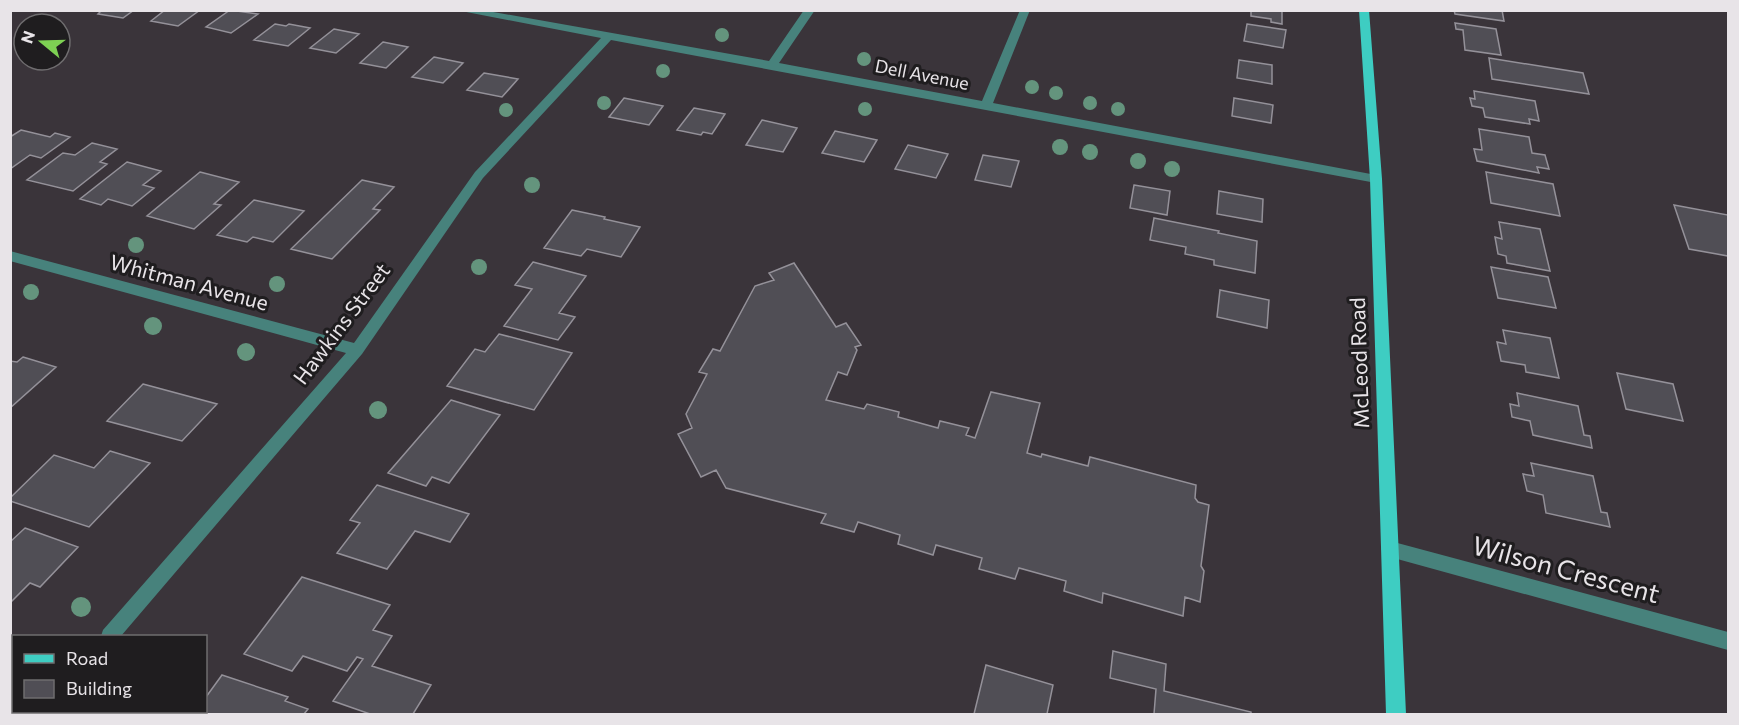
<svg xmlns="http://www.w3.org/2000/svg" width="1739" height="725" font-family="Commissioner,sans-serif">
<rect width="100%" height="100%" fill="#3a343a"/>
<path fill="#504e55" stroke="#949199" stroke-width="1.5" d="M102 10H134L123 18 98 14Z
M165 10H200L178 26 151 21Z
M230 10 258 14 231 33 206 27Z
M1251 10H1282V24L1271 22V19L1251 16Z
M1454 10H1502L1504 21 1455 14Z
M1455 23 1496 29 1501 55 1465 50 1463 30 1456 29Z
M275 24 286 26 289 24 310 28 288 46 254 40Z
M1247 24 1286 30 1283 48 1244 41Z
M334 29 359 34 336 53 310 48Z
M383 42 408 47 386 68 360 63Z
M434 57 463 63 443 83 412 77Z
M1489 58 1583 73 1589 94 1492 79Z
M1239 60 1272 65V84L1237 78Z
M484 73 518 79 502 97 467 90Z
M1474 91 1535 101 1539 121 1529 119 1530 124 1485 117 1483 108 1472 106 1470 98 1475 99Z
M624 98 663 106 649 125 609 117Z
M1234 98 1273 105 1271 123 1232 116Z
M694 108 725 114 712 134 703 132 701 135 677 130Z
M762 120 797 128 783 152 746 145Z
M1479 129 1529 137 1532 153 1545 155 1549 169 1537 167 1539 173 1477 161 1474 149 1482 150Z
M21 130 50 137 55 133 70 137 41 158 30 155 10 169V137Z
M835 131 877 140 864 162 822 153Z
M92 143 117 149 100 162 107 164 73 191 27 180 63 153 75 155Z
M908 145 948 154 936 178 895 169Z
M983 155 1019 161 1011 187 975 180Z
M127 162 161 171 143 185 154 188 132 206 108 199 101 205 80 199Z
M200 172 239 182 214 204 221 205 194 229 147 216Z
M1486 172 1553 184 1560 216 1491 203Z
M362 180 394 187 373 209 380 210 332 259 291 249Z
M1134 185 1170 191 1167 215 1130 208Z
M1219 191 1263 199 1262 222 1217 214Z
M254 200 304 211 273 242 253 237 247 242 217 235Z
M1674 205 1728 215V256L1689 249Z
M572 210 605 217 604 219 640 227 621 257 587 249 581 256 544 248Z
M1154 218 1219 231 1218 233 1257 241 1255 273 1214 265V260L1185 254 1186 247 1150 240Z
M1499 222 1540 229 1550 271 1507 263 1506 256 1498 254 1495 237 1502 239Z
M533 262 586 276 559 313 575 317 558 340 504 326 532 289 515 285Z
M794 263 836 327 846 323 861 345 855 347 857 350 847 375 838 372 826 400 864 409 867 404 899 412 898 417 938 428 940 421 969 428 966 435 975 438 991 392 1040 403 1027 453 1041 457 1042 454 1088 466 1090 457 1196 485 1195 498 1198 502 1209 505 1201 566 1204 571 1200 602 1185 597 1183 616 1103 593 1102 603 1064 591 1066 581 1019 568 1015 579 979 569 982 558 936 545 933 555 898 544 900 535 858 522 854 532 821 523 826 514 726 488 716 470 701 477 678 434 692 428 686 414 707 374 699 372 713 349 720 351 755 286 774 280 769 273Z
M1491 267 1548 277 1556 308 1498 298Z
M1220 290 1269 300 1267 328 1217 317Z
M1503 330 1550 338 1559 378 1526 372 1525 365 1501 361 1497 342 1506 344Z
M499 334 572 353 534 410 447 386 475 349 485 352Z
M23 357 56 367 10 408V361L17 362Z
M1617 373 1673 384 1683 421 1626 409Z
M143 384 217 404 182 441 107 421Z
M1517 393 1578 406 1584 435 1590 436 1592 448 1533 435 1530 421 1512 417 1510 404 1519 406Z
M451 400 500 415 449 483 432 477 426 486 388 473Z
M110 451 150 463 89 527 10 501V498L54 455 94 468Z
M1531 463 1593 476 1601 512 1607 513 1610 527 1546 513 1543 495 1527 491 1523 474 1534 476Z
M377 485 469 514 450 542 415 531 387 569 337 553 360 523 350 520Z
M25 528 78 547 40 587 30 583 10 603V542Z
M302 577 390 605 373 630 392 636 372 666 431 685 413 714H370L333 701 363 659 357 657 347 671 303 656 292 671 244 654Z
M1113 651 1166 664 1164 691 1251 712V714H1154L1156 689 1110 678Z
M986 665 1053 685 1047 714H974Z
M222 675 288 697 285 701 308 709 304 714H192L194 712H206V697Z"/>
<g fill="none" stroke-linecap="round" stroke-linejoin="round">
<path fill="#47827c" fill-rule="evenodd" d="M456 10H482L769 61 804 10H815L779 63 982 101 1020 10H1030L993 103 1376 175 1382 179 1376 183 611 40 483 178 362 354 121 636H101L103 630 346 353 10 261V251L354 343 475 172 601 38Z
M1390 541 1728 632V650L1390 557 1384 554 1381 549 1384 544Z
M34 712H56L55 714H33Z"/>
<path fill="#3ecdc2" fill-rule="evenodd" d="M1359 10H1369L1382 179 1406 714H1386L1370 179Z"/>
</g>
<g fill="#64947d">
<circle cx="722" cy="35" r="7"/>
<circle cx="864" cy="59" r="7"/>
<circle cx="663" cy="71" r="7"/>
<circle cx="1032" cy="87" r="7"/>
<circle cx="1056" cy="93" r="7"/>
<circle cx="604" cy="103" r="7"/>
<circle cx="1090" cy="103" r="7"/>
<circle cx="865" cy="109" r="7"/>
<circle cx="1118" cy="109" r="7"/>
<circle cx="506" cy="110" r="7"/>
<circle cx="1060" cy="147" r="8"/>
<circle cx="1090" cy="152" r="8"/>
<circle cx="1138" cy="161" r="8"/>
<circle cx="1172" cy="169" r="8"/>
<circle cx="532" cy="185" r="8"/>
<circle cx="136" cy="245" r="8"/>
<circle cx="479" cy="267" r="8"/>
<circle cx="277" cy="284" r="8"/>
<circle cx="31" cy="292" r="8"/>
<circle cx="153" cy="326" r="9"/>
<circle cx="246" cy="352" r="9"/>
<circle cx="378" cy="410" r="9"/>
<circle cx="81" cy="607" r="10"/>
</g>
<g text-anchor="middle" stroke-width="6" stroke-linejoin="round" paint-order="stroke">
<g font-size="18" fill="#e8e4e8" stroke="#1f1d1f">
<text transform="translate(922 75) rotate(11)" y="6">Dell Avenue</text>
</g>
<g font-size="21" fill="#e8e4e8" stroke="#1f1d1f">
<text transform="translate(189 283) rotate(15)" y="7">Whitman Avenue</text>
<text transform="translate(342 324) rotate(-53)" y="7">Hawkins Street</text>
<text transform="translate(1360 363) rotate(-92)" y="7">McLeod Road</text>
</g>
<g font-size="26" fill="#e8e4e8" stroke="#1f1d1f">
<text transform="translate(1566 570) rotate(15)" y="9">Wilson Crescent</text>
</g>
</g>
<rect width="1739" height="725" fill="none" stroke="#e8e4e8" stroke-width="24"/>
<rect x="12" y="635" width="195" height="78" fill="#1f1d1f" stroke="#6f6d6f" stroke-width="1.5"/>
<rect x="24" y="654" width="30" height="9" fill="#3ecdc2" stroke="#6f6d6f" stroke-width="1.5"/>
<text x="66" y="665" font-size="18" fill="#e8e4e8">Road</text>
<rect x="24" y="680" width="30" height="18" fill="#504e55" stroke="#6f6d6f" stroke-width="1.5"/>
<text x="66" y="695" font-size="18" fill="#e8e4e8">Building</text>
<g transform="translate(42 42) rotate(289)"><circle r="28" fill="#1f1d1f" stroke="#6f6d6f" stroke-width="1.5"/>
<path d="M0-4.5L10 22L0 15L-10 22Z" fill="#7ed153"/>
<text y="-9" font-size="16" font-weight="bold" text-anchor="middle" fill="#e8e4e8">N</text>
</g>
</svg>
